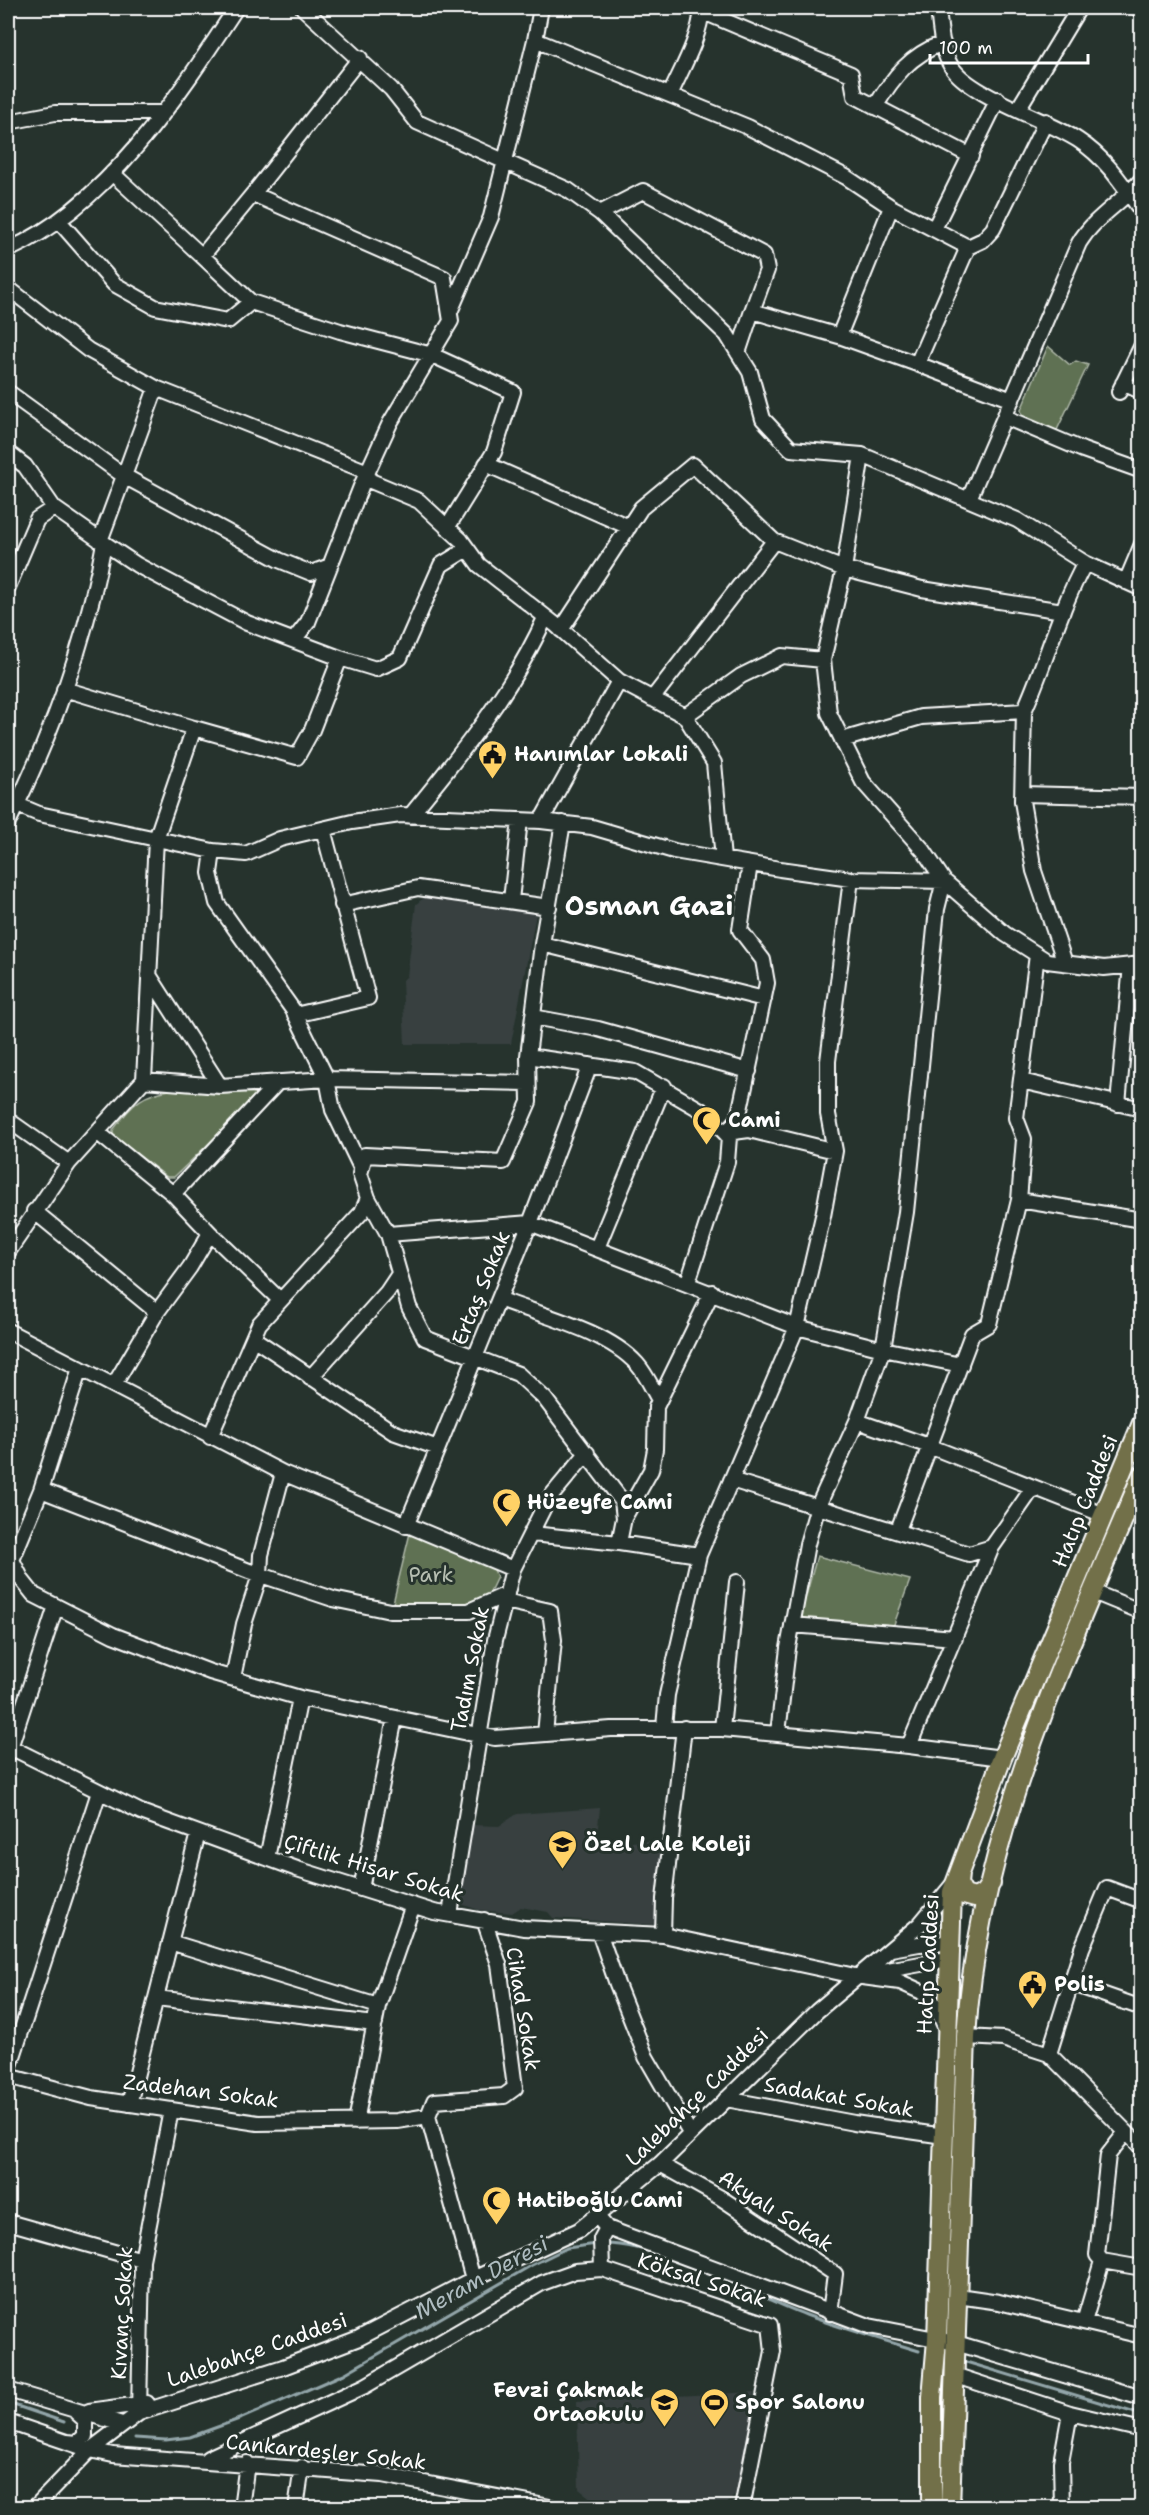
<svg xmlns="http://www.w3.org/2000/svg" width="1149" height="2515" font-family="'Shantell Sans',sans-serif">
<rect width="100%" height="100%" fill="#26332d"/>
<filter id="ink" filterUnits="userSpaceOnUse"><feTurbulence type="fractalNoise" baseFrequency=".0167" numOctaves="2"/><feDisplacementMap in="SourceGraphic" scale="12" xChannelSelector="R" yChannelSelector="G"/><feConvolveMatrix kernelMatrix="1 2 1 2 8 2 1 2 1" color-interpolation-filters="sRGB"/></filter>
<g filter="url(#ink)">
<path fill="#374040" d="M425 897 537 909 511 1044H405L402 981 407 976 416 904Z
M600 1808 596 1844 666 1840 657 1925 553 1918 548 1912 521 1907 512 1913 478 1910 462 1904 459 1894 471 1825 499 1826 517 1814Z
M754 2392 750 2455 740 2490 724 2507H602L579 2489 577 2401Z"/>
<path fill="#5f7153" stroke="#afb8a9" stroke-width="1.5" d="M1048 346 1070 365 1076 361 1088 365 1056 432 1023 418 1021 410Z
M175 1089 254 1093 256 1098 174 1177H167L113 1135V1130C134 1103 140 1094 175 1089Z
M410 1533 493 1567 497 1577 486 1600 469 1605 393 1603Z
M817 1556 910 1580 893 1627 804 1621 801 1614Z"/>
<g fill="none" stroke-linecap="round" stroke-linejoin="round">
<path stroke="#93a6aa" stroke-width="3" d="M604 2244C669 2245 744 2292 806 2315 843 2329 881 2339 919 2351
M966 2362 1142 2415
M8 2403 64 2422
M135 2438 166 2440 190 2437 242 2418 344 2374 532 2265 567 2248 597 2244"/>
<defs>
<path id="minor" d="M303 8 391 89 417 122 568 190 600 213 727 335 750 372 763 419 791 449 862 455 1017 520 1085 563 1142 589
M694 8 851 74 855 96 971 156
M938 8C940 26 941 50 951 66 969 96 1046 119 1078 140 1106 158 1123 185 1142 212
M1137 8 1142 10
M535 40 541 8
M670 95C682 68 700 38 702 8
M875 107C893 77 910 55 943 43
M1018 109 1079 8
M8 122 55 113H163
M112 173 202 256 253 194
M891 207 968 247
M600 213 643 191 764 255 767 270 752 311
M59 221 114 284 155 307 228 321 251 302
M934 229 998 99
M8 250C106 207 179 95 236 8
M202 256 251 302 340 331 432 355 513 392 494 452 447 528
M8 288 88 350 156 388 124 476 279 560 311 573 330 566 362 484 390 423 451 321 444 278 253 194 360 58
M450 312 491 217 535 40 748 127 846 177 891 207 839 336 752 311 738 353
M839 336 917 364 968 247 983 240 993 229 1046 121
M917 364 1012 400
M1123 383 1142 392
M156 388 368 472
M8 392 124 476 100 541
M1119 392 1142 345
M1005 417 1083 450 1142 471
M8 453 25 466 54 508
M862 455 844 569 922 589 1063 611
M486 464 629 527
M366 479 419 501 461 540 479 565 556 625 619 681 541 821
M969 499 1079 243C1095 216 1122 203 1142 179
M104 543 137 565 247 623 340 658 312 730 297 757 194 728
M1126 582 1142 544
M561 630 641 508 693 465 774 541 844 569 823 660
M294 640 308 622 330 566
M340 658 376 669 400 658 441 565 467 549
M619 681 685 716 714 763 723 859
M64 689 194 728 156 839 144 1080 97 1132
M652 699 774 541
M1024 711C1046 663 1059 610 1085 563
M685 716 741 676 782 656 823 660 829 713 863 782 924 851 944 881 937 909 906 1212 883 1349 857 1421 818 1506 807 1544 788 1648 778 1733
M842 740 921 717 1024 711 1022 801 1034 871 1065 963
M1022 794 1142 797
M8 801 39 814 213 851 246 854 280 839 352 822 400 815 541 821 592 827 674 851 780 869 851 879 944 881 1005 934 1047 961 1104 968 1142 964
M410 816C460 755 513 690 545 618
M8 823C51 736 87 639 104 543L54 508 37 519 8 587
M563 823 542 944 528 1056 529 1102 503 1162 365 1155 360 1174 368 1198 388 1234 409 1307 425 1338 518 1374 545 1399 622 1501 624 1518 619 1543
M511 900 520 820
M342 905 418 888 549 907
M542 944 764 999
M149 975 220 1086 327 1079 293 1010 217 903 210 873 213 851
M295 1015 368 998 323 829
M533 1017 598 1029 749 1071
M528 1056 635 1072 706 1113 729 1137 727 1162 688 1282
M144 1080 220 1086
M1021 1081 1142 1109
M1118 1104 1131 965
M8 1120 69 1163 8 1252
M726 1133 738 1119 767 983 763 960 740 930 750 864
M726 1133 749 1130 835 1151
M69 1163 97 1132 173 1194 210 1233 190 1267 157 1312
M361 1168 333 1110 327 1079 528 1083
M173 1194 278 1082
M1019 1200 1142 1220
M34 1211 157 1312 114 1385
M210 1233 280 1300
M388 1234 530 1223 797 1327 883 1349 961 1365
M597 1248 664 1086
M499 1299C542 1316 606 1330 637 1364 646 1374 652 1388 659 1400
M8 1331 283 1473 513 1569
M253 1338 393 1432 438 1448
M80 1368 41 1490 12 1560 22 1580 34 1595 113 1635 210 1672 300 1698 478 1735 495 1738 611 1729H722L909 1746 1002 1758
M310 1378 387 1292 399 1274
M857 1421 929 1446 1104 1515
M210 1437 259 1324 362 1212 368 1198
M731 1480 969 1554 992 1547 1033 1488
M41 1490 249 1571 333 1599 390 1611H469L507 1594
M624 1518 651 1470 655 1449 656 1407 712 1292
M406 1526 530 1223 590 1065
M898 1530 972 1334 989 1324 1019 1200 1024 1139 1016 1118 1037 955
M532 1534 619 1543 699 1555
M1093 1592 1142 1612
M505 1601 550 1611 554 1640 545 1734
M792 1625 955 1638
M233 1678 244 1624 260 1575 261 1555 283 1473
M664 1727 667 1695 699 1555 797 1327 823 1216 835 1151 828 1114V1061L851 879
M722 1729 737 1582
M8 1746 141 1812 297 1869 434 1912 524 1928 663 1935 855 1976 900 1982 922 1992 936 2006 946 2029
M909 1746 992 1547
M8 1754 56 1606
M267 1858 300 1698
M361 1889 395 1718
M450 1914 495 1640 513 1569 547 1501 587 1453
M599 1932 617 1984 646 2057 690 2133
M663 1935 664 1899 684 1728
M170 1942 378 2006 356 2122
M891 1949 919 1944 949 1943
M866 1974 948 1959
M1070 1983 1142 2008
M156 1998 375 2024
M378 2006 413 1905
M966 2037 1003 2039 1049 2054 1142 2148
M1049 2054 1082 1948 1107 1888 1142 1901
M8 2072 99 1792
M8 2076 91 2098 258 2123 397 2121 428 2116
M726 2099 854 2123 944 2136
M129 2104 198 1833
M660 2164 721 2198 835 2274 830 2313
M601 2221 607 2228 601 2239 602 2269 770 2325 773 2351 742 2508
M8 2222 142 2260
M607 2228 869 2326 956 2343 1142 2398
M1102 2261 1097 2255 1108 2155 1126 2132
M473 2279 428 2116 434 2101 504 2096 515 2088 499 1964 484 1920
M958 2296 999 2302 1142 2336
M1084 2322 1102 2261 1142 2268
M954 2375 1070 2413 1142 2430
M8 2390 122 2424
M89 2411 147 2403
M139 2413 142 2260 171 2110
M8 2422 90 2450 113 2455 382 2475 555 2508
M67 2442 77 2443 85 2436V2420L76 2412
M208 2458 365 2386 542 2283 575 2271 602 2269
M34 2508 90 2450 139 2413 283 2367 359 2338 473 2279 579 2230 660 2164 817 2011 920 1924 954 1883
M241 2508 247 2463
M296 2508 302 2467
M1062 2508 1061 2462 1070 2413"/>
<path id="major" d="M959 1874 958 1884 964 1895 975 1898 984 1893 991 1883
M932 2508V2397L937 2340 952 1892 1002 1758 1142 1423
M950 2508 966 2037C978 1838 1066 1656 1142 1475"/>
</defs>
<use href="#minor" stroke="#fff" stroke-width="18"/>
<use href="#major" stroke="#fff" stroke-width="22"/>
<use href="#minor" stroke="#26332d" stroke-width="14"/>
<use href="#major" stroke="#726f4a" stroke-width="18"/>
</g>
</g>
<defs>
<symbol id="civic-pin" viewBox="-11 -11 22 30"><path d="M0 17L-7.5 6A9.5 9.5 0 1 1 7.5 6Z" fill="#ffd166" stroke="#26332d"/><path d="M-.6-6.5H3V-4.5H.6V-3L4-1V1h2V6H-6V1h2V-1L-.6-3ZM-1.2 2.5V6h2.4V2.5Z" fill="#111"/></symbol>
<symbol id="mosque-pin" viewBox="-11 -11 22 30"><path d="M0 17L-7.5 6A9.5 9.5 0 1 1 7.5 6Z" fill="#ffd166" stroke="#26332d"/><path d="M3.5-4.9A6 6 0 1 0 3.5 4.9A5 5 0 1 1 3.5-4.9Z" fill="#111"/></symbol>
<symbol id="school-pin" viewBox="-11 -11 22 30"><path d="M0 17L-7.5 6A9.5 9.5 0 1 1 7.5 6Z" fill="#ffd166" stroke="#26332d"/><path d="M0-5L7-2L0 1L-7-2ZM-4 1L0 2.5L4 1V4Q0 6-4 4Z" fill="#111"/></symbol>
<symbol id="stadium-pin" viewBox="-11 -11 22 30"><path d="M0 17L-7.5 6A9.5 9.5 0 1 1 7.5 6Z" fill="#ffd166" stroke="#26332d"/><path d="M0-5a6.5 5 0 1 0 0 10a6.5 5 0 1 0 0-10ZM-3.5-1.8h7v3.6h-7Z" fill="#111"/></symbol>
</defs>
<g fill-rule="evenodd">
<use href="#civic-pin" x="476" y="738" width="33" height="45"/>
<use href="#mosque-pin" x="690" y="1104" width="33" height="45"/>
<use href="#mosque-pin" x="490" y="1486" width="33" height="45"/>
<use href="#school-pin" x="546" y="1828" width="33" height="45"/>
<use href="#civic-pin" x="1016" y="1968" width="33" height="45"/>
<use href="#mosque-pin" x="480" y="2184" width="33" height="45"/>
<use href="#school-pin" x="648" y="2386" width="33" height="45"/>
<use href="#stadium-pin" x="698" y="2386" width="33" height="45"/>
</g>
<g text-anchor="middle" stroke-width="6" stroke-linejoin="round" paint-order="stroke">
<g font-size="21" font-weight="bold" fill="#fff" stroke="#26332d" text-anchor="start">
<text x="514" y="761">Hanımlar Lokali</text>
<text x="728" y="1127">Cami</text>
<text x="527" y="1509">Hüzeyfe Cami</text>
<text x="584" y="1851">Özel Lale Koleji</text>
<text x="1054" y="1991">Polis</text>
<text x="517" y="2207">Hatiboğlu Cami</text>
<text x="644" y="2397" text-anchor="end">Fevzi Çakmak<tspan x="644" dy="24">Ortaokulu</tspan></text>
<text x="735" y="2409">Spor Salonu</text>
</g>
<g font-size="21" fill="#fff" stroke="#26332d">
<text transform="translate(481 1288) rotate(-68)" y="7">Ertaş Sokak</text>
<text transform="translate(1085 1501) rotate(-68)" y="7">Hatıp Caddesi</text>
<text transform="translate(470 1669) rotate(-79)" y="7">Tadım Sokak</text>
<text transform="translate(374 1868) rotate(17)" y="7">Çiftlik Hisar Sokak</text>
<text transform="translate(928 1964) rotate(-87)" y="7">Hatıp Caddesi</text>
<text transform="translate(523 2009) rotate(81)" y="7">Cihad Sokak</text>
<text transform="translate(201 2091) rotate(7)" y="7">Zadehan Sokak</text>
<text transform="translate(697 2097) rotate(-44)" y="7">Lalebahçe Caddesi</text>
<text transform="translate(839 2097) rotate(10)" y="7">Sadakat Sokak</text>
<text transform="translate(776 2211) rotate(33)" y="7">Akyalı Sokak</text>
<text transform="translate(702 2280) rotate(18)" y="7">Köksal Sokak</text>
<text transform="translate(122 2313) rotate(-87)" y="7">Kıvanç Sokak</text>
<text transform="translate(257 2350) rotate(-19)" y="7">Lalebahçe Caddesi</text>
<text transform="translate(326 2452) rotate(6)" y="7">Cankardeşler Sokak</text>
</g>
<g font-size="21" fill="#b7bfb2" stroke="#26332d">
<text x="431" y="1582">Park</text>
</g>
<g font-size="22" font-style="italic" fill="#aebcc0" stroke="#26332d">
<text transform="translate(481 2277) rotate(-29)" y="8">Meram Deresi</text>
</g>
<g font-size="27" font-weight="bold" fill="#fff" stroke="#26332d">
<text x="649" y="915">Osman Gazi</text>
</g>
</g>
<rect width="1149" height="2515" fill="none" stroke="#26332d" stroke-width="30"/>
<rect x="15" y="15" width="1119" height="2485" fill="none" stroke="#fff" stroke-width="2" filter="url(#ink)"/>
<path d="M930 54v9h158v-9" fill="none" stroke="#ffffff" stroke-width="3"/>
<text x="939" y="54" font-size="18" fill="#ffffff" stroke="#26332d" stroke-width="4.5" paint-order="stroke">100 m</text>
</svg>
